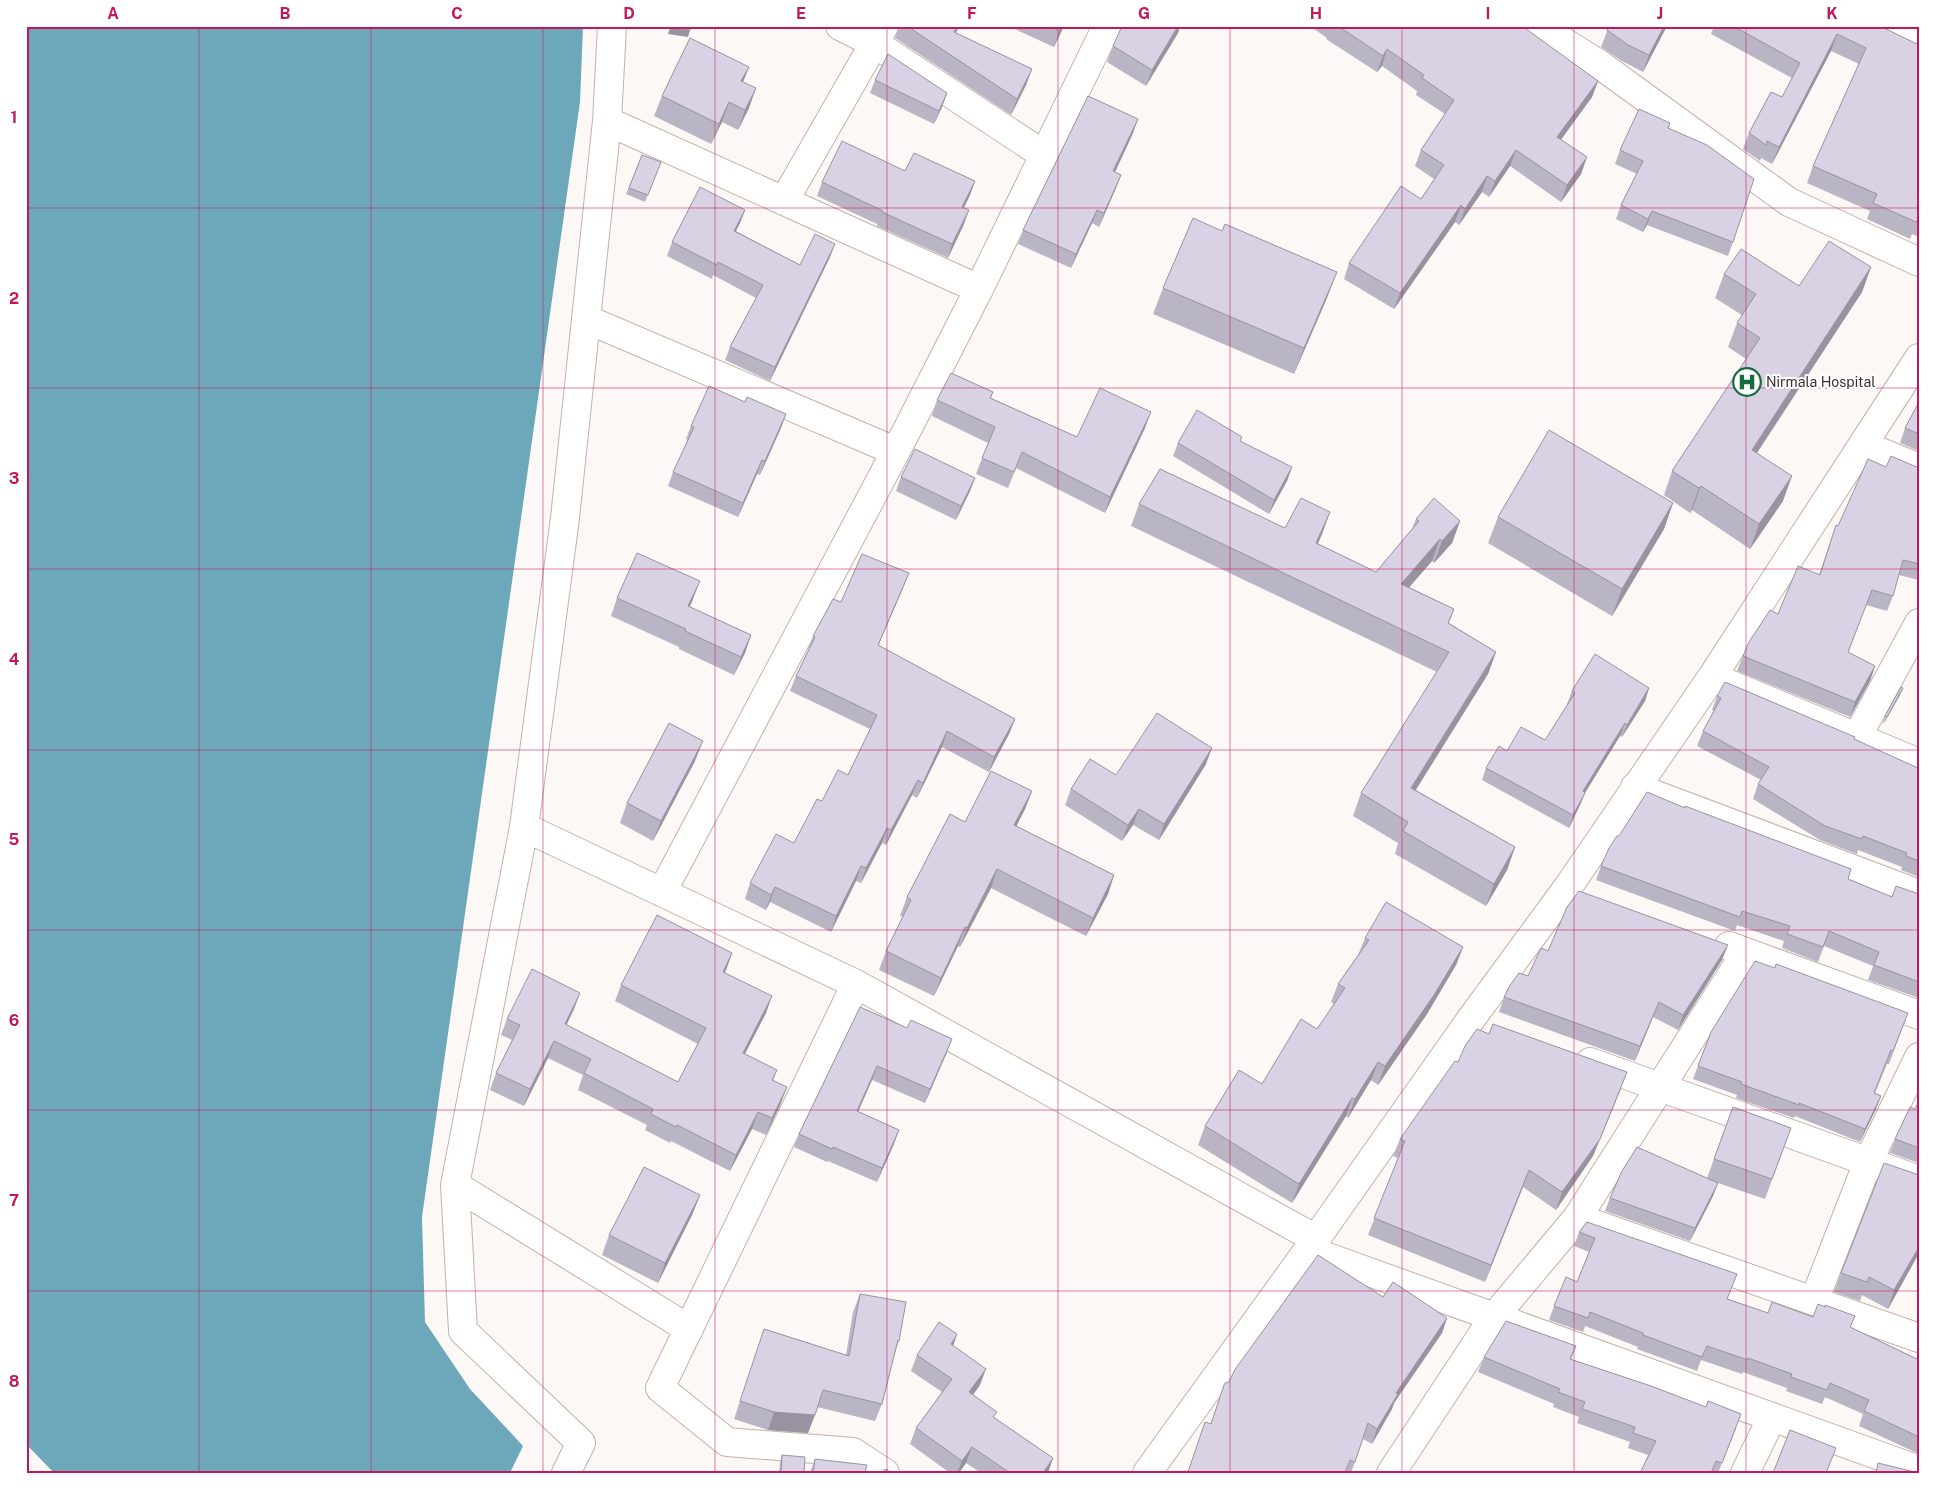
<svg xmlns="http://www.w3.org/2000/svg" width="1945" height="1499" font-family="'Public Sans',sans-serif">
<rect width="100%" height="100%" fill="#fcf8f6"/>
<path fill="#6da8ba" d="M26 26H583L580 102 422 1217 425 1322 470 1389 523 1446 510 1473H54L26 1444Z"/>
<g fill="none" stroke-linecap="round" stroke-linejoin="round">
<defs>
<path id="street" d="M840 26 874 43 1044 155
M1538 26 1599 64 1789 202 1919 262
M1888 26 1919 42
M607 121 612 26
M784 201 884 26
M979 289 1107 26
M586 319 895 451
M1863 445 1919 468
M1712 677 1919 763
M1857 737 1919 623
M1635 787 1919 894
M524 827 565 518 607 121 979 289 906 432 662 892
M1729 946 1919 1015
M1746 952 1577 1218 1919 1338
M1590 1062 1919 1180
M455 1185 689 1329
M1308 1250 1919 1470
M1814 1301 1868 1162 1919 1057
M566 1473 581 1443 463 1331 455 1185 524 827 856 984
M885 1473 853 1452 727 1442 660 1388 856 984 1316 1239
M1147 1473 1308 1250 1471 1019 1568 887 1712 677 1919 358
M1391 1473 1494 1317 1577 1218
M1745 1473 1772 1417"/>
</defs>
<use href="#street" stroke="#c5b1a9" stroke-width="30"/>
<use href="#street" stroke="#fff" stroke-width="28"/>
</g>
<path fill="#bab5c4" d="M899 26H959L956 33 1032 69 1026 85 1011 115 895 38Z
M1008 26H1064L1054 47Z
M1122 26H1180L1178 33 1146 86 1107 62 1113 46Z
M1310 26H1522L1598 81 1592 97 1561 140 1587 157 1581 174 1561 202 1510 166 1489 197 1482 192 1459 225 1455 222 1394 309 1344 279 1349 263 1421 199 1434 179 1415 166 1421 150 1445 114 1416 95 1417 91 1382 66 1377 72 1326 39 1327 38Z
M1609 26H1667L1643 72 1622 61 1601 47Z
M1714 26H1880L1919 45V237L1912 234 1910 239 1867 219 1870 211 1807 183 1813 166 1859 64 1831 51 1772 164 1761 158 1760 161 1743 149 1749 133 1782 97 1792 78 1711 34Z
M749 67 743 82 749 108 738 130 722 122 711 144 654 116 662 96Z
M875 80 947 93 942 107 934 124 870 93Z
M1670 123 1668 129 1733 242 1728 256 1647 225 1643 232 1616 219 1621 205 1637 174 1615 164 1620 150Z
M1133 133 1115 172 1121 175 1116 188 1099 227 1092 223 1071 268 1018 244 1023 230Z
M642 155 661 162 645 202 626 194Z
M905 171 975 181 970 195 964 208V224L948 258 877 226V224L817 196 822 182Z
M745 210 740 223 736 231 800 265 830 257 770 381 725 360 730 347 756 298 713 275 712 279 667 256 672 242Z
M1871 267 1862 292 1757 453 1783 501 1750 549 1692 510 1690 513 1664 495 1672 471 1746 359 1728 347 1737 323 1742 315 1715 298 1724 274 1799 286Z
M1163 288 1327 298 1294 374 1153 314Z
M993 392 991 398 1077 437 1145 428 1105 513 1016 468 1008 488 976 474 988 443 932 416 937 400Z
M745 402 786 414 781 428 760 475 757 474 738 517 668 486 673 472 688 440 686 439 691 426Z
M1919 402V451L1900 443 1905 428Z
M1178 443 1292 467 1287 481 1269 514 1173 456Z
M1886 467 1919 468V580L1899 575 1893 596 1887 611 1866 605 1848 653 1875 666 1870 681 1850 717 1737 671 1743 656 1778 614 1819 575 1836 525 1838 526Z
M901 477 975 478 970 491 956 520 896 491Z
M1673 503 1664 529 1612 616 1488 543 1498 517Z
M1139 504 1285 528 1330 512 1322 534 1318 544 1376 572 1412 529 1416 519 1460 521 1452 543 1434 563 1432 561 1409 587 1454 609 1449 623 1496 652 1488 674 1416 790 1515 847 1507 870 1486 906 1395 854 1398 843 1353 816 1361 793 1437 672 1131 526Z
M903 588 878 646 1015 719 1009 734 989 772 942 747 917 798 912 795 886 845 882 843 861 883 856 881 831 932 770 902 766 910 745 899 750 883 794 843 822 801 848 775 870 729 790 691 796 676 808 651 813 636 841 602Z
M617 598 693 599 690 607 751 635 745 653 734 675 679 649V647L611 616Z
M1649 688 1645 701 1622 737 1620 736 1585 793 1580 805 1569 828 1482 780 1486 768 1507 751 1545 740 1568 704H1567L1572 691Z
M1903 688 1900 695 1884 723H1883L1885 716Z
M1717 696 1855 737 1854 740 1918 768 1919 766V877L1901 870 1902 867 1858 850 1857 854 1820 840 1753 799 1758 784 1761 780 1697 746 1703 731 1714 711 1712 710Z
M695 761 653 841 620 823 627 803Z
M1206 764 1159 840 1133 825 1122 841 1065 805 1071 789 1116 775Z
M1032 791 1025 809 1016 826 1114 875 1108 894 1086 936 991 888 960 947 958 946 934 996 879 970 886 951 903 917 900 916 907 897 965 822Z
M1601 866 1848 879 1892 897 1919 894V998L1868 980 1873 966 1824 946 1818 962 1782 948 1784 941 1737 925 1735 931 1596 880Z
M1365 938 1463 947 1456 965 1427 1014 1378 1085 1371 1080 1348 1118 1346 1116 1292 1203 1198 1145 1205 1126 1262 1084 1317 1029 1334 1004 1331 1002 1338 984 1358 955Z
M1548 951 1722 960 1678 1030 1653 1017 1635 1061 1499 1012 1504 997 1528 976Z
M732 953 725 973 766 1013 745 1054 777 1070 773 1081 781 1103 766 1135 752 1129 730 1171 671 1141 670 1143 645 1130 647 1125 578 1090 583 1075 548 1058 524 1106 490 1090 496 1073 512 1040 501 1035 507 1019 574 1009 566 1025 678 1082 698 1044 615 1001 621 985Z
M1775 968 1908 1013 1889 1064H1887L1875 1093 1881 1096 1876 1109 1860 1142 1795 1116 1794 1118 1736 1098 1737 1095 1693 1079 1711 1032Z
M907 1028 947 1052 925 1103 872 1080 858 1112 894 1144 877 1182 828 1161 827 1162 794 1147 799 1134Z
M1621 1089 1593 1156 1556 1210 1523 1187 1485 1282 1368 1235 1398 1158 1393 1156 1400 1139Z
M1919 1101V1163L1890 1153 1895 1139 1915 1109Z
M1733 1107 1791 1128 1765 1199 1718 1183 1713 1196 1690 1241 1605 1211 1610 1198 1707 1178Z
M700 1195 692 1215 658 1283 602 1255 609 1235Z
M1587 1222 1728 1299 1768 1313 1813 1317 1850 1327 1919 1360V1454L1859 1426 1863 1414 1825 1397 1822 1404 1786 1391 1787 1388 1743 1372 1742 1374 1701 1360 1697 1371 1637 1349 1638 1347 1585 1326 1583 1332 1549 1320 1554 1306 1577 1282 1589 1252 1574 1246 1579 1232Z
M1919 1253 1888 1309 1862 1295 1860 1301 1834 1292 1841 1273Z
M860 1294 899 1341 894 1355 882 1404 875 1421 817 1407 808 1433 768 1430 734 1419 764 1329 846 1355 853 1312Z
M1383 1297 1447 1318 1442 1333 1394 1403 1392 1409 1372 1444 1363 1439 1351 1473H1184L1188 1472 1210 1424 1228 1383Z
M953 1346 980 1385 973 1395 995 1418 1053 1458 1048 1473H981L966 1463 959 1473H950L910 1444 916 1428 942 1392 911 1371 917 1355Z
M1576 1346 1571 1360 1736 1429 1718 1473H1640L1648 1455 1628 1448 1630 1442 1577 1423 1579 1417 1553 1407 1554 1404 1478 1372 1484 1357Z
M782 1455 804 1473H779L780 1462Z
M815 1459 813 1473H810Z"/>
<path fill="#9793a0" d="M957 26H959L948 49 954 32Z
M1062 26H1064L1054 47 1059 31Z
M1178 26H1180L1178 33 1146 86 1152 70Z
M1664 26H1667L1643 72 1649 55Z
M670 28 690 30 688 37 668 34Z
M1837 34 1831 51 1772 164 1779 147Z
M1387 49 1382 66 1377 72 1383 56Z
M749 67 741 87V81Z
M1032 69 1026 85 1011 115 1017 99Z
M1598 81 1592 97 1551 153 1557 137Z
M756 88 749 108 738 130 745 110Z
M947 93 942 107 934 124 939 111Z
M729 102 722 122 711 144 719 124Z
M1138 119 1133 133 1109 185 1113 171Z
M1516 150 1510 166 1489 197 1495 181Z
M1587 157 1581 174 1561 202 1567 185Z
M1121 175 1116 188 1099 227 1104 213Z
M1487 176 1482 192 1459 225 1465 209Z
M975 181 970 195 957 221 962 207Z
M1461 205 1455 222 1394 309 1400 293Z
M745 210 740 223 729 244 734 231Z
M969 210 964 224 948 258 952 244Z
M1097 210 1092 223 1071 268 1076 254Z
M1652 211 1647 225 1643 232 1648 219Z
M835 244 830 257 770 381 775 367Z
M1871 267 1862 292 1743 474 1752 450Z
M1337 272 1327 298 1294 374 1304 348Z
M1151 412 1145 428 1105 513 1110 497Z
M786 414 781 428 760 475 765 461Z
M762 460 757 474 738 517 743 503Z
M1292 467 1287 481 1269 514 1274 500Z
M1792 476 1783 501 1750 549 1759 524Z
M975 478 970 491 956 520 961 506Z
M1701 486 1692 510 1690 513 1699 488Z
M1673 503 1664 529 1612 616 1622 589Z
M1330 512 1322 534 1308 565 1316 543Z
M1460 521 1452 543 1434 563 1442 541Z
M1440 539 1432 561 1393 606 1401 584Z
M909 573 903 588 872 660 878 645Z
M700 581 693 599 682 624 688 606Z
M751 635 745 653 734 675 741 657Z
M1496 652 1488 674 1403 810 1411 788Z
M1875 666 1870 681 1850 717 1855 702Z
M1649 688 1645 701 1622 737 1627 725Z
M1903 688 1900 695 1884 723 1887 717Z
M1015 719 1009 734 989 772 994 757Z
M1625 723 1620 736 1578 804 1583 791Z
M947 731 942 747 917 798 923 783Z
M703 741 695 761 653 841 661 821Z
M1212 748 1206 764 1159 840 1164 824Z
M918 780 912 795 886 845 891 830Z
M1032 791 1025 809 1008 843 1014 825Z
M1585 793 1580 805 1569 828 1573 815Z
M1139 809 1133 825 1122 841 1128 825Z
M887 828 882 843 861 883 866 868Z
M1515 847 1507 870 1486 906 1494 884Z
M861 866 856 881 831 932 836 916Z
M997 869 991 888 960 947 967 928Z
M1114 875 1108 894 1086 936 1093 918Z
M775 887 770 902 766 910 771 895Z
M965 927 958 946 934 996 941 978Z
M1728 945 1722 960 1678 1030 1683 1015Z
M1463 947 1456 965 1427 1014 1378 1085 1385 1066Z
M732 953 726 970 717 988 723 972Z
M580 993 574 1009 559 1041 565 1024Z
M772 996 766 1013 737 1069 743 1053Z
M1659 1002 1653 1017 1635 1061 1640 1046Z
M952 1039 947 1052 925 1103 930 1089Z
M554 1041 548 1058 524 1106 530 1089Z
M1378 1062 1371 1080 1348 1118 1355 1099Z
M877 1066 872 1080 852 1125 857 1111Z
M1627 1072 1593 1156 1556 1210 1562 1192Z
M787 1087 781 1103 766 1135 772 1118Z
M1881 1096 1876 1109 1860 1142 1865 1129Z
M1352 1098 1346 1116 1292 1203 1299 1184Z
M758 1112 752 1129 730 1171 736 1155Z
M899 1130 894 1144 877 1182 882 1168Z
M1529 1170 1523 1187 1485 1282 1491 1265Z
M1718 1183 1713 1196 1690 1241 1695 1228Z
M700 1195 692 1215 658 1283 665 1263Z
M1919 1247V1253L1888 1309 1894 1290Z
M1447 1318 1442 1333 1394 1403 1392 1409 1372 1444 1377 1429 1396 1393Z
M957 1334 952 1350 951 1344Z
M986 1369 980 1385 963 1408 969 1392Z
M774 1412 815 1415 808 1433 768 1430Z
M972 1447 966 1463 959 1473H957L962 1461Z
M1053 1458 1048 1473H1043Z"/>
<path fill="#d8d2e4" stroke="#9793a0" d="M670 26H691L690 30 670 28Z
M907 26H957L954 32 1032 69 1017 99Z
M1049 26H1062L1059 31Z
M1122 26H1178L1152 70 1113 46Z
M1338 26H1522L1598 81 1557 137 1587 157 1567 185 1516 150 1495 181 1487 176 1465 209 1461 205 1400 293 1349 263 1401 186 1421 199 1444 165 1421 150 1454 100 1422 78 1424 75 1387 49 1383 56Z
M1609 26H1664L1649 55 1628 45 1607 30Z
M1733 26H1880L1919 45V217L1916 222 1873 203 1877 194 1813 166 1866 48 1837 34 1779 147 1767 141 1766 145 1749 133 1771 92 1782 97 1800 63Z
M690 38 749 67 741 81 756 88 745 110 729 102 719 124 662 96Z
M888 54 947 93 939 111 875 80Z
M1088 96 1138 119 1113 171 1121 175 1104 213 1097 210 1076 254 1023 230Z
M1639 109 1670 123 1668 128 1707 145 1754 179 1733 242 1652 211 1648 219 1621 205 1643 161 1620 150Z
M842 141 905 171 914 153 975 181 962 207 969 210 952 244 882 212 883 211 822 182Z
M642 155 661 162 648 195 629 188Z
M700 187 745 210 734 231 800 265 815 234 835 244 775 367 730 347 763 285 718 262 717 265 672 242Z
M1193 218 1222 231 1225 224 1337 272 1304 348 1163 288Z
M1829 241 1871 267 1752 450 1792 476 1759 524 1701 486 1699 488 1672 471 1760 338 1737 323 1756 294 1724 274 1741 249 1799 286Z
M951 373 993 392 990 398 1077 437 1100 388 1151 412 1110 497 1022 452 1014 472 982 458 995 427 937 400Z
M709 386 745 402 747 397 786 414 765 461 762 460 743 503 673 472 694 427 691 426Z
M1919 402V434L1905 428Z
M1197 410 1242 437 1240 441 1292 467 1274 500 1178 443Z
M1549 430 1673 503 1622 589 1498 517Z
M915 449 975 478 961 506 901 477Z
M1891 456 1919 468V564L1903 560 1893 596 1872 590 1848 652 1875 666 1855 702 1743 656 1749 642 1770 610 1778 614 1798 566 1820 575 1836 525 1838 526 1868 459 1886 467Z
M1160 469 1285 528 1301 498 1330 512 1316 543 1376 572 1419 521 1416 519 1434 498 1460 521 1442 541 1440 539 1401 584 1454 609 1448 623 1496 652 1411 788 1515 847 1494 884 1403 831 1408 822 1361 793 1449 652 1139 504Z
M637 553 700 581 688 606 751 635 741 657 685 631 686 629 617 598Z
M862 554 909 573 878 645 1015 719 994 757 947 731 923 783 918 780 891 830 887 828 866 868 861 866 836 916 775 887 771 895 750 883 776 834 794 843 817 799 822 801 838 770 848 775 877 715 796 676 815 637 813 636 833 599 841 602Z
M1595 654 1649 688 1627 725 1625 723 1583 791 1585 793 1573 815 1486 768 1499 746 1507 751 1521 727 1545 740 1575 693 1572 691Z
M1725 682 1855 737 1854 739 1918 768 1919 766V861L1906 856 1907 853 1863 836 1862 839 1825 826 1758 784 1769 767 1703 731 1721 698 1717 696Z
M1901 687 1903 688 1887 717 1885 716Z
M1157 713 1212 748 1164 824 1139 809 1128 825 1071 789 1090 759 1116 775Z
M669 723 703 741 661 821 627 803Z
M991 771 1032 791 1014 825 1114 875 1093 918 997 869 967 928 965 927 941 978 886 951 911 900 907 897 950 814 965 822Z
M1647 792 1685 808V806L1851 869 1848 879 1892 897 1896 886 1919 894V982L1874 965 1879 952 1829 931 1823 947 1787 934 1790 926 1742 911 1740 917 1601 866 1609 848 1617 836H1619Z
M1579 891 1728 945 1683 1015 1659 1002 1640 1046 1504 997 1510 985 1519 973 1528 976 1541 948 1548 951 1567 907Z
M1386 902 1463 947 1434 995 1385 1066 1378 1062 1355 1099 1352 1098 1299 1184 1205 1126 1239 1070 1262 1084 1301 1019 1317 1029 1345 988 1338 984 1369 940 1365 938Z
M657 915 732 953 723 972 772 996 743 1053 777 1070 772 1080 787 1087 772 1118 758 1112 736 1155 677 1125 676 1127 651 1114 653 1109 584 1073 591 1059 554 1041 530 1089 496 1073 520 1025 507 1019 532 969 580 993 565 1024 678 1082 706 1028 621 985Z
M1755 961 1775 968 1776 964 1908 1013 1893 1051 1891 1050 1874 1093 1881 1096 1865 1129 1799 1103V1105L1741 1084 1742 1082 1698 1066 1711 1032Z
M860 1007 907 1028 911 1020 952 1039 930 1089 877 1066 857 1111 899 1130 882 1168 833 1147 832 1149 799 1134Z
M1493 1024 1627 1072 1600 1139 1562 1192 1529 1170 1491 1265 1374 1218 1405 1141 1400 1139 1455 1061 1458 1062 1465 1046 1477 1029 1489 1034Z
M1919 1101V1148L1895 1139 1910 1107 1915 1109Z
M1733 1107 1791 1128 1772 1179 1714 1159Z
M1637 1147 1718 1183 1695 1228 1610 1198 1622 1171Z
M1884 1163 1919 1175V1247L1894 1290 1869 1277 1867 1282 1841 1273Z
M644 1167 700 1195 665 1263 609 1235Z
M1587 1222 1737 1274 1727 1299 1768 1313 1772 1302 1813 1317 1818 1304 1825 1307V1305L1855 1316 1850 1327 1919 1360V1437L1864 1411 1869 1400 1830 1383 1827 1390 1791 1377 1792 1374 1748 1358V1360L1707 1346 1702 1357 1643 1335V1333L1590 1312 1588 1318 1554 1306 1566 1277 1577 1282 1595 1238 1579 1232Z
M1318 1255 1383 1297 1393 1282 1447 1318 1396 1393 1398 1394 1377 1429 1368 1423 1355 1462 1350 1460 1345 1473H1184V1471L1188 1472 1205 1422 1211 1424 1224 1385 1226 1382 1228 1383 1236 1368Z
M860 1294 906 1302 899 1341 898 1340 882 1404 823 1390 815 1415 774 1412 740 1401 764 1329 849 1356Z
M1506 1321 1576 1346 1570 1359 1651 1386 1706 1407 1708 1401 1741 1414 1722 1463 1716 1461 1711 1473H1640L1656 1441 1633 1433 1635 1427 1582 1409 1585 1402 1558 1392 1560 1389 1484 1357Z
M939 1322 957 1334 951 1344 986 1369 969 1392 997 1412 993 1417 1053 1458 1043 1473H1010L972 1447 962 1461 916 1428 952 1379 917 1355Z
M1790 1430 1836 1448 1826 1473H1773Z
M782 1455 805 1457 804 1473H781Z
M815 1459 867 1465 865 1473H813Z
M1878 1463 1919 1473H1876Z
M885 1469 888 1470V1473H882Z"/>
<path fill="none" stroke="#c2185b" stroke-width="1" stroke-opacity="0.55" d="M199 26V1473M371 26V1473M543 26V1473M715 26V1473M887 26V1473M1058 26V1473M1230 26V1473M1402 26V1473M1574 26V1473M1746 26V1473M26 208H1919M26 388H1919M26 569H1919M26 750H1919M26 930H1919M26 1110H1919M26 1291H1919"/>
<defs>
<symbol id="hospital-ring" viewBox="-11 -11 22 22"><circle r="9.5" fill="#fff" stroke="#176c3d" stroke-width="1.5"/><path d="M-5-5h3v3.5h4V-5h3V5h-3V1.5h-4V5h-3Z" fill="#176c3d"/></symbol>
</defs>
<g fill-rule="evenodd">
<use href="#hospital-ring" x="1731" y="366" width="32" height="32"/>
</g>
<g text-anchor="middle" stroke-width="4" stroke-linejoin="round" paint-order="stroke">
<g font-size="14" fill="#3a322f" stroke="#fff" text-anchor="start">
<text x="1766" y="387">Nirmala Hospital</text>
</g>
</g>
<rect width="1945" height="1499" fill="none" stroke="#ffffff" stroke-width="55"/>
<rect x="28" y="28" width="1890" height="1444" fill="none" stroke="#c2185b" stroke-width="2"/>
<g font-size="16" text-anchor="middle" font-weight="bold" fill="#c2185b">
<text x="113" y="19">A</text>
<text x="285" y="19">B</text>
<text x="457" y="19">C</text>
<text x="629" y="19">D</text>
<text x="801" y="19">E</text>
<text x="972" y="19">F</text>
<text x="1144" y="19">G</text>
<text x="1316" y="19">H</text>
<text x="1488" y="19">I</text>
<text x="1660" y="19">J</text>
<text x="1832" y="19">K</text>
<text x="14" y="123">1</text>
<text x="14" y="304">2</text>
<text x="14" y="484">3</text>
<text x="14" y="665">4</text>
<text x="14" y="845">5</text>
<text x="14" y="1026">6</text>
<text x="14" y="1206">7</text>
<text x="14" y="1387">8</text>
</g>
</svg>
